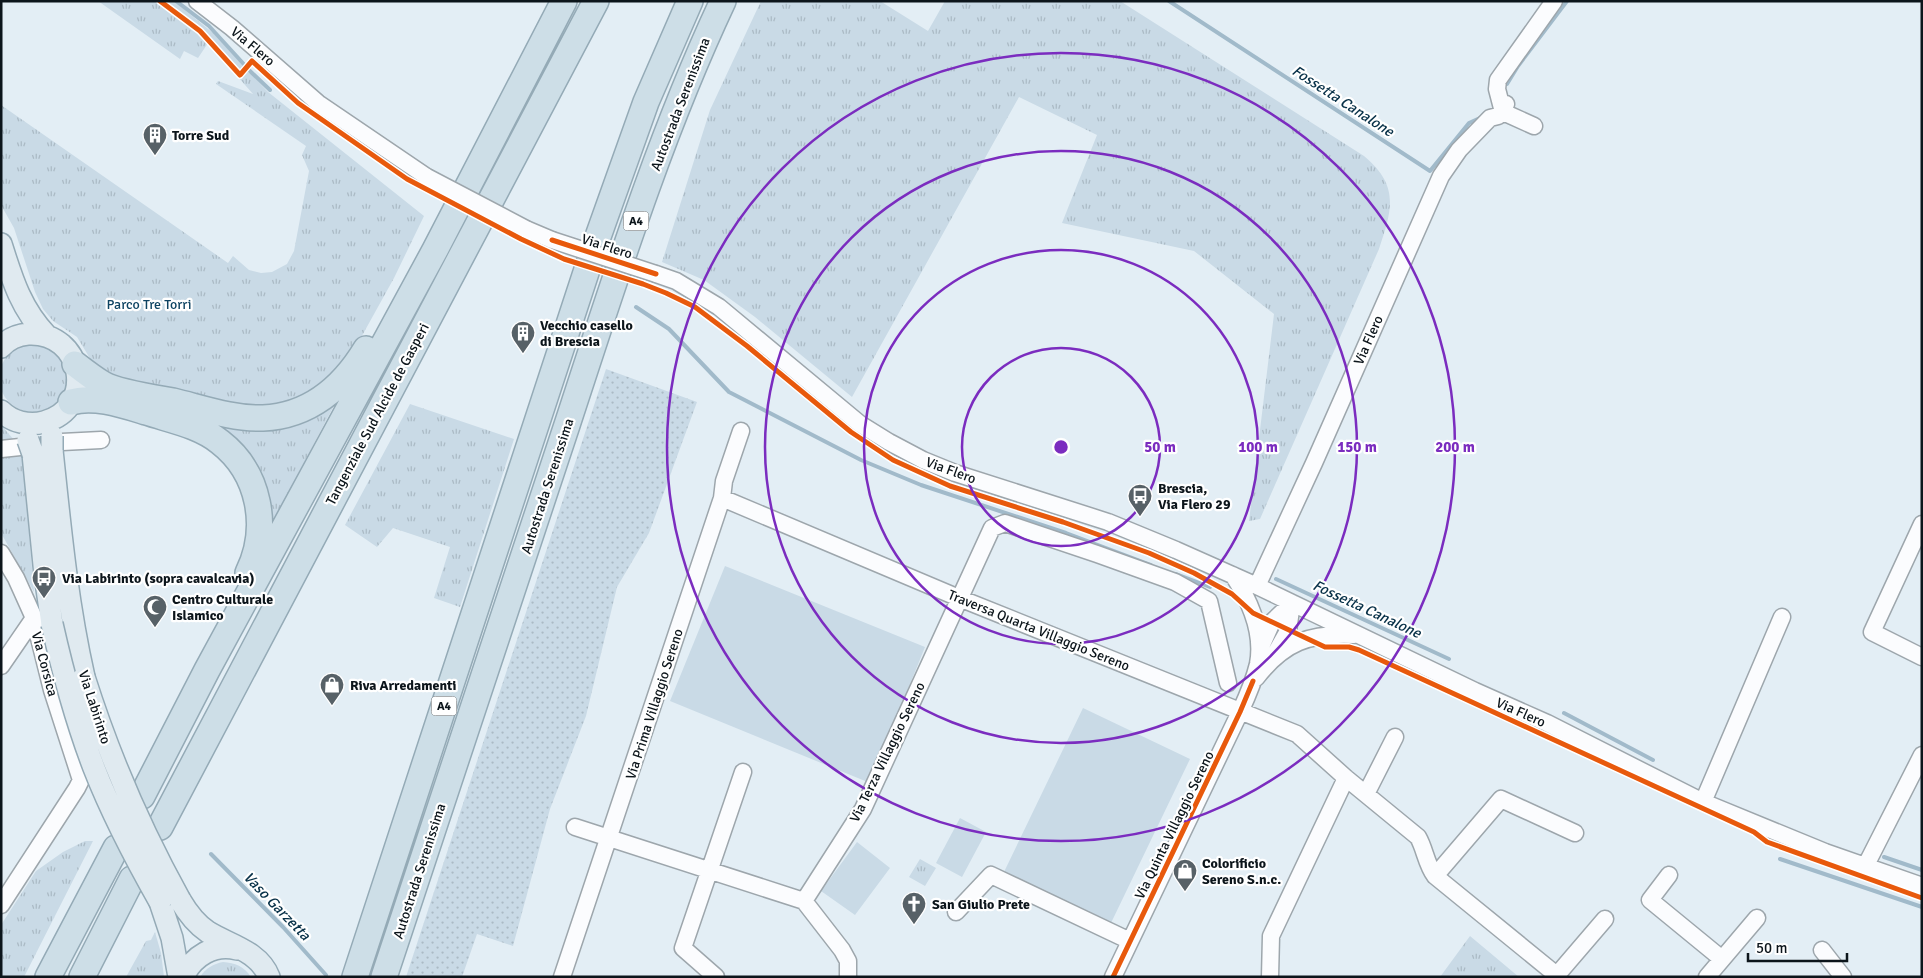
<svg xmlns="http://www.w3.org/2000/svg" width="1923" height="978" font-family="Signika,sans-serif">
<defs>
<pattern id="grass-tufts" width="24" height="20" patternUnits="userSpaceOnUse" patternTransform="scale(1.25)"><rect width="24" height="20" fill="#c9dae6"/><path d="M3 7l-1-3M5 7V3M7 7l1-3M15 17l-1-3M17 17v-4M19 17l1-3" fill="none" stroke="#abbac5"/></pattern>
<pattern id="garden-dots" width="8" height="8" patternUnits="userSpaceOnUse" patternTransform="scale(1.25)"><rect width="8" height="8" fill="#c9dae6"/><path d="M2 2h.1M6 6h.1" fill="none" stroke="#abbac5" stroke-width="1.8" stroke-linecap="round"/></pattern>
</defs>
<rect width="100%" height="100%" fill="#e3eef5"/>
<path fill="url(#grass-tufts)" d="M98 1H174L213 33 268 92 424 216 394 278 353 352 327 383 288 402 264 407 245 405 109 376 97 370 77 337 53 321 43 309 35 292 14 228 1 205V105L228 263 233 256 249 270 261 273 272 272 287 264 294 251 309 171 302 155 306 146 216 84 218 81 253 94 208 43 198 58 184 51 180 59Z
M761 1H880L928 31 945 1H1120L1364 156C1400 186 1392 210 1379 249L1260 519 1249 521 1274 314 1194 251 1062 223 1097 135 1019 97 852 397 755 317 704 280 662 262 710 110Z
M-1 378a34 34 0 1 1 68 0a34 34 0 1 1-68 0Z
M338 398 269 529 256 474 141 402 242 426Z
M410 404 514 439 460 607 434 598 450 547 393 528 377 547 345 525Z
M1 425 15 441H1Z
M21 455 24 472 34 592 1 533V457Z
M85 841H93L24 977H1V925L36 871 63 852Z
M920 859 936 868 925 886 909 877Z
M155 932 161 953 164 977H126L146 941 151 940Z
M1470 936 1519 977H1440Z
M223 962C235 963 244 966 251 977H200C206 968 213 964 223 962Z"/>
<path fill="url(#garden-dots)" d="M606 369 697 402 649 533 617 587 586 716 550 809 513 946 477 934 462 977H406Z"/>
<path fill="#c9dae6" d="M725 566 925 647 870 783 670 701Z
M1083 708 1190 759 1111 923 1004 872Z
M960 818 986 832 962 877 936 863Z
M857 842 890 868 855 915 821 891Z
M1489 971 1490 977H1465V975Z"/>
<g fill="none" stroke-linecap="round" stroke-linejoin="round">
<path stroke="#a1baca" stroke-width="4" d="M176 1 209 26 251 72 270 90
M1169 1 1430 171 1469 123 1480 118
M1507 84 1518 66 1567 1
M636 307 669 329 729 392 861 460 921 485 1066 533 1151 565
M1176 574 1210 587
M1276 579 1449 659
M1564 713 1653 760
M211 854 283 927 326 975
M1884 857 1922 870
M1780 859 1922 907"/>
<defs>
<path id="minor" d="M197 1 232 28 318 103 427 177
M1503 112 1497 89 1498 80 1554 1
M1503 112 1534 126
M526 229 552 240
M656 274 676 281 719 307 860 424 889 442 923 460 955 473 1108 522 1176 550 1257 586 1475 691 1547 723 1703 802 1825 852 1922 886
M62 442 101 440
M1 449 20 447
M722 498 959 598 1297 734 1346 778 1418 837C1425 849 1426 864 1435 876L1559 977
M1922 524 1872 632 1922 657
M1 553 16 578 34 618 52 690 81 780 77 788 1 905
M1257 586 1314 463 1441 176 1459 150 1490 118 1498 116 1503 112 1506 104
M1260 649 1272 622 1292 603
M1275 654 1288 631 1292 603
M1 666 34 618
M1256 678C1284 642 1309 633 1354 635
M1366 794 1395 737
M1703 802 1782 617
M575 827 804 901
M1865 867 1922 755
M1669 875 1650 900 1722 959
M1435 876 1501 799 1575 833
M956 912 991 875 1130 941
M1822 950 1843 977
M1557 975 1605 919
M562 977 722 498 724 481 741 431
M716 977 683 948 743 772
M848 977V961L842 950 804 901 863 809 992 528 1005 523 1097 554 1175 582 1209 601 1228 683
M1113 977 1240 712C1247 697 1254 681 1258 664 1264 632 1250 601 1233 575
M1270 977 1271 936 1346 778
M1707 977 1757 918"/>
<path id="major" d="M1 244C12 279 21 309 47 336
M1 347C8 339 18 335 28 334 84 331 97 408 44 422 29 426 12 422 1 411
M52 450C60 526 67 602 84 677
M33 454 45 575 52 624
M180 900C187 912 196 924 208 932 229 945 259 951 269 977
M160 902 172 938 179 977
M183 977C193 956 214 943 237 949"/>
<path id="highway" d="M75 364C84 371 93 378 103 384 116 392 156 398 173 401 202 408 233 419 263 418 309 416 343 387 366 349
M71 402C94 395 123 405 146 412 170 420 199 425 220 442 260 473 270 528 248 573
M142 796 207 670 435 250 564 1
M160 827 596 1
M48 977 116 848
M82 977 132 879
M355 977 595 245 646 102 690 1
M384 977C445 793 506 609 567 425 614 282 659 137 723 1"/>
</defs>
<use href="#minor" stroke="#9da6ac" stroke-width="19"/>
<use href="#major" stroke="#94aab6" stroke-width="24"/>
<use href="#highway" stroke="#94aab6" stroke-width="28"/>
<use href="#minor" stroke="#fbfcfe" stroke-width="16"/>
<use href="#major" stroke="#e0eaf0" stroke-width="21"/>
<use href="#highway" stroke="#cddee7" stroke-width="25"/>
<defs>
<path id="minor-bridge" d="M427 177 526 229
M552 240 656 274"/>
<path id="major-bridge" d="M28 440 33 454
M52 450V436
M52 624C63 673 76 721 94 768 112 814 135 858 160 902
M84 677C109 756 140 828 180 900"/>
</defs>
<use href="#minor-bridge" stroke="#9da6ac" stroke-width="19" stroke-linecap="butt"/>
<use href="#major-bridge" stroke="#94aab6" stroke-width="24" stroke-linecap="butt"/>
<use href="#minor-bridge" stroke="#fbfcfe" stroke-width="16"/>
<use href="#major-bridge" stroke="#e0eaf0" stroke-width="21"/>
<defs>
<path id="cycleway" d="M160 1 200 31 240 75 252 61 298 103 407 179 521 239 564 259 643 284 666 293 695 307 747 346 851 432 893 460 950 486 1063 522 1149 553 1194 573 1232 594 1253 613 1325 647H1349L1359 650 1754 832 1767 842 1922 898
M552 240 656 274
M1113 977 1240 712 1253 681"/>
</defs>
<use href="#cycleway" stroke="#fff" stroke-width="8"/>
<use href="#cycleway" stroke="#e8590c" stroke-width="5"/>
</g>
<g fill="none" stroke="#7b2cbf" stroke-width="2.5">
<circle cx="1061" cy="447" r="99"/>
<circle cx="1061" cy="447" r="197"/>
<circle cx="1061" cy="447" r="296"/>
<circle cx="1061" cy="447" r="394"/>
</g>
<defs>
<symbol id="building-pin" viewBox="-11 -11 22 30"><path d="M0 17L-7.5 6A9.5 9.5 0 1 1 7.5 6Z" fill="#576167" stroke="#fff"/><path d="M-4-6H4V6H1V3H-1V6H-4ZM-2.5-4.3h1.7v1.8h-1.7ZM.8-4.3h1.7v1.8H.8ZM-2.5-1h1.7V.8h-1.7ZM.8-1h1.7V.8H.8Z" fill="#fff"/></symbol>
<symbol id="bus-pin" viewBox="-11 -11 22 30"><path d="M0 17L-7.5 6A9.5 9.5 0 1 1 7.5 6Z" fill="#576167" stroke="#fff"/><path d="M-5-6H5V4H4V6H2V4H-2V6H-4V4H-5ZM-3.5-4V0h7V-4ZM-3.5 1.2v1.5H-2V1.2ZM2 1.2v1.5H3.5V1.2Z" fill="#fff"/></symbol>
<symbol id="mosque-pin" viewBox="-11 -11 22 30"><path d="M0 17L-7.5 6A9.5 9.5 0 1 1 7.5 6Z" fill="#576167" stroke="#fff"/><path d="M3.5-4.9A6 6 0 1 0 3.5 4.9A5 5 0 1 1 3.5-4.9Z" fill="#fff"/></symbol>
<symbol id="shop-pin" viewBox="-11 -11 22 30"><path d="M0 17L-7.5 6A9.5 9.5 0 1 1 7.5 6Z" fill="#576167" stroke="#fff"/><path d="M-5-2.5h2.3a2.7 3.5 0 0 1 5.4 0H5L5.5 6h-11ZM-1.5-2.5h3a1.5 2.3 0 0 0-3 0Z" fill="#fff"/></symbol>
<symbol id="church-pin" viewBox="-11 -11 22 30"><path d="M0 17L-7.5 6A9.5 9.5 0 1 1 7.5 6Z" fill="#576167" stroke="#fff"/><path d="M-1.2-6h2.4v3.5h3.3v2.4h-3.3V6h-2.4V-.1h-3.3v-2.4h3.3Z" fill="#fff"/></symbol>
</defs>
<g fill-rule="evenodd">
<use href="#building-pin" x="141" y="121" width="28" height="38"/>
<use href="#building-pin" x="509" y="319" width="28" height="38"/>
<use href="#bus-pin" x="1126" y="482" width="28" height="38"/>
<use href="#bus-pin" x="30" y="564" width="28" height="38"/>
<use href="#mosque-pin" x="141" y="593" width="28" height="38"/>
<use href="#shop-pin" x="318" y="671" width="28" height="38"/>
<use href="#shop-pin" x="1171" y="857" width="28" height="38"/>
<use href="#church-pin" x="900" y="890" width="28" height="38"/>
</g>
<g text-anchor="middle" stroke-width="4.5" stroke-linejoin="round" paint-order="stroke">
<g fill="#fff" stroke="#555b5f" stroke-width="1">
<rect x="623.5" y="211.5" width="25" height="19" rx="4"/>
<rect x="431.5" y="696.5" width="25" height="19" rx="4"/>
</g>
<g font-size="12" font-weight="bold" fill="#0c151b">
<text x="636" y="225">A4</text>
<text x="444" y="710">A4</text>
</g>
<g font-size="14" fill="#0c151b" stroke="#fff">
<text transform="translate(253 46) rotate(40)" y="5">Via Flero</text>
<text transform="translate(680 104) rotate(-69)" y="5">Autostrada Serenissima</text>
<text transform="translate(607 246) rotate(18)" y="5">Via Flero</text>
<text transform="translate(1368 340) rotate(-66)" y="5">Via Flero</text>
<text transform="translate(377 414) rotate(-62)" y="5">Tangenziale Sud Alcide de Gasperi</text>
<text transform="translate(951 470) rotate(20)" y="5">Via Flero</text>
<text transform="translate(547 486) rotate(-72)" y="5">Autostrada Serenissima</text>
<text transform="translate(1039 630) rotate(22)" y="5">Traversa Quarta Villaggio Sereno</text>
<text transform="translate(45 664) rotate(75)" y="5">Via Corsica</text>
<text transform="translate(654 704) rotate(-72)" y="5">Via Prima Villaggio Sereno</text>
<text transform="translate(95 707) rotate(72)" y="5">Via Labirinto</text>
<text transform="translate(1521 712) rotate(24)" y="5">Via Flero</text>
<text transform="translate(887 752) rotate(-64)" y="5">Via Terza Villaggio Sereno</text>
<text transform="translate(1174 825) rotate(-64)" y="5">Via Quinta Villaggio Sereno</text>
<text transform="translate(419 871) rotate(-72)" y="5">Autostrada Serenissima</text>
</g>
<g font-size="14" font-weight="bold" fill="#0c151b" stroke="#fff" text-anchor="start">
<text x="172" y="140">Torre Sud</text>
<text x="540" y="330">Vecchio casello<tspan x="540" dy="16">di Brescia</tspan></text>
<text x="1158" y="493">Brescia,<tspan x="1158" dy="16">Via Flero 29</tspan></text>
<text x="62" y="583">Via Labirinto (sopra cavalcavia)</text>
<text x="172" y="604">Centro Culturale<tspan x="172" dy="16">Islamico</tspan></text>
<text x="350" y="690">Riva Arredamenti</text>
<text x="1202" y="868">Colorificio<tspan x="1202" dy="16">Sereno S.n.c.</tspan></text>
<text x="932" y="909">San Giulio Prete</text>
</g>
<g font-size="14" fill="#0d4362" stroke="#fff">
<text x="149" y="309">Parco Tre Torri</text>
</g>
<g font-size="15" font-style="italic" fill="#083148" stroke="#fff">
<text transform="translate(1343 101) rotate(33)" y="5">Fossetta Canalone</text>
<text transform="translate(1367 609) rotate(25)" y="5">Fossetta Canalone</text>
<text transform="translate(277 906) rotate(46)" y="5">Vaso Garzetta</text>
</g>
</g>
<circle cx="1061" cy="447" r="8" fill="#7b2cbf" stroke="#fff" stroke-width="2.5"/>
<g font-size="15" text-anchor="middle" font-weight="bold" fill="#7b2cbf" stroke="#fff" stroke-width="4.5" stroke-linejoin="round" paint-order="stroke">
<text x="1160" y="452">50 m</text>
<text x="1258" y="452">100 m</text>
<text x="1357" y="452">150 m</text>
<text x="1455" y="452">200 m</text>
</g>
<rect width="1923" height="978" fill="none" stroke="#0c151b" stroke-width="5"/>
<path d="M1748 953v8h99v-8" fill="none" stroke="#0c151b" stroke-width="2.5"/>
<text x="1756" y="953" font-size="15" fill="#0c151b" stroke="#ffffff" stroke-width="4" paint-order="stroke">50 m</text>
</svg>
